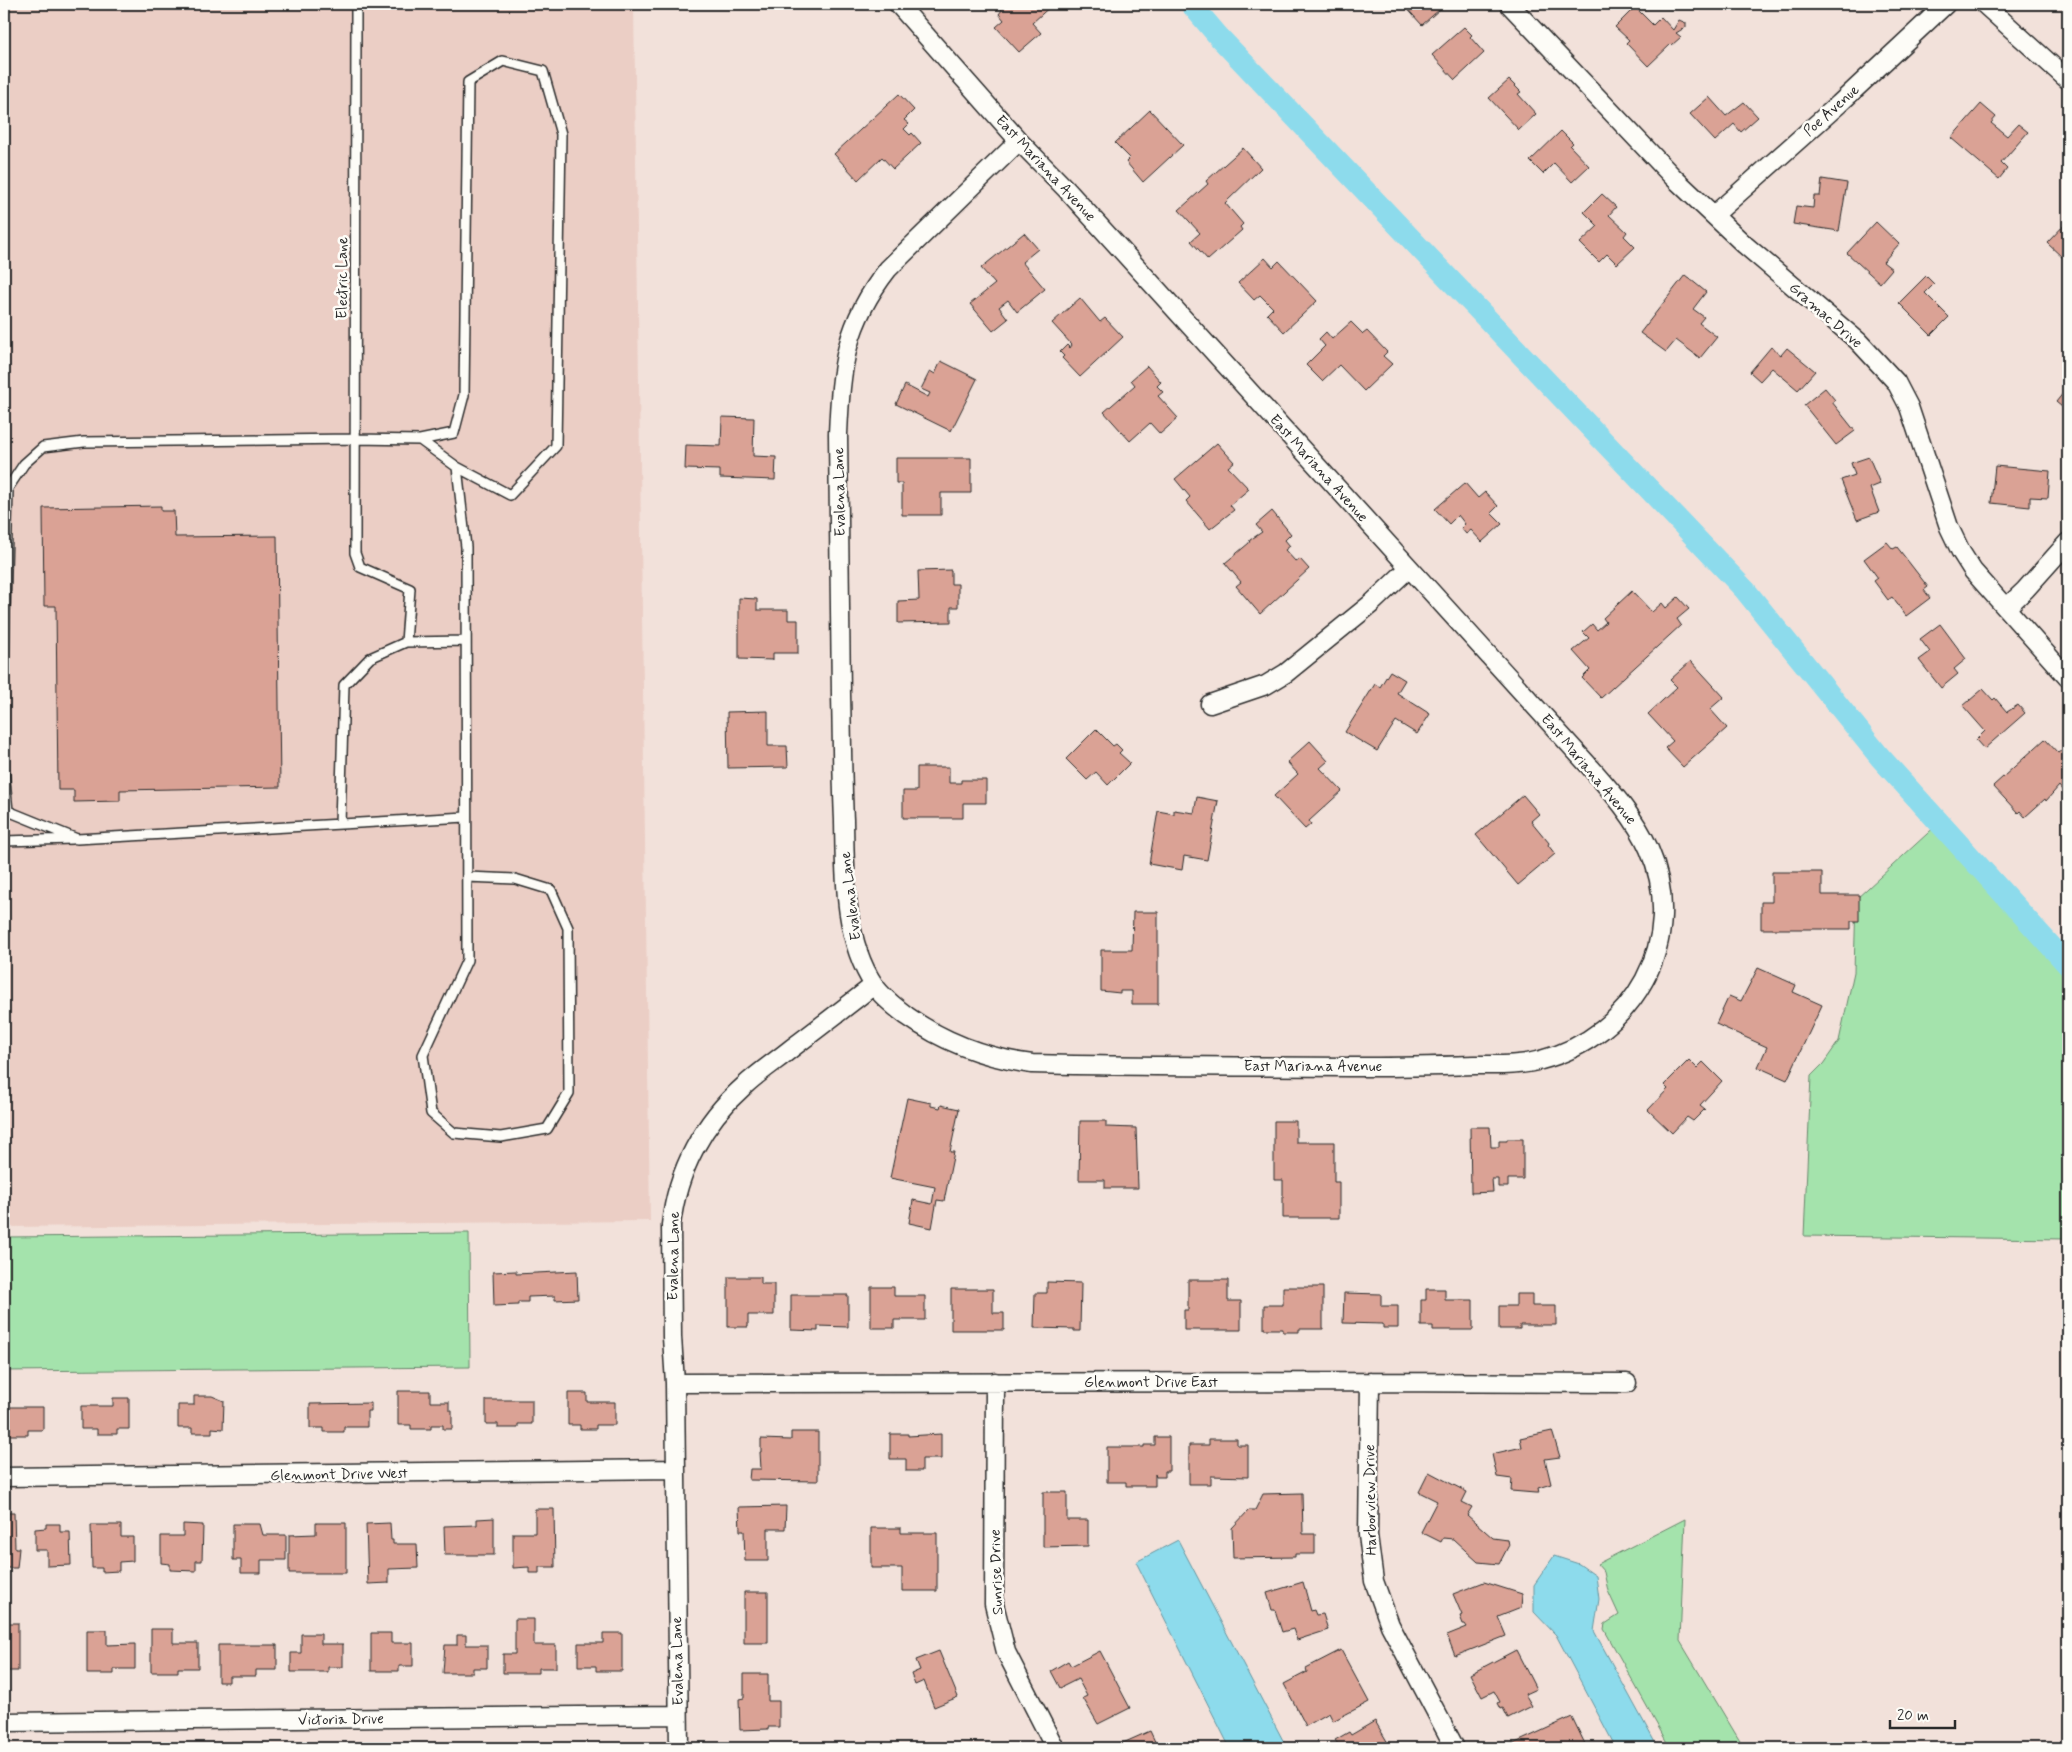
<svg xmlns="http://www.w3.org/2000/svg" width="2072" height="1752" font-family="Mynerve,sans-serif">
<rect width="100%" height="100%" fill="#f2e1da"/>
<filter id="ink" filterUnits="userSpaceOnUse"><feTurbulence type="fractalNoise" baseFrequency=".02" numOctaves="2"/><feDisplacementMap in="SourceGraphic" scale="10" xChannelSelector="R" yChannelSelector="G"/><feConvolveMatrix kernelMatrix="1 2 1 2 8 2 1 2 1" color-interpolation-filters="sRGB"/></filter>
<g filter="url(#ink)">
<path fill="#ebcec5" d="M4 4H634L650 1221 4 1227Z"/>
<path fill="#a4e3ac" stroke="#68876c" d="M1939 823 2068 956V1239L1804 1236 1811 1076 1823 1064 1839 1041 1854 972 1856 899Z
M469 1233 470 1367 4 1371V1237Z
M1685 1519 1680 1641 1744 1748H1670L1604 1629 1605 1624 1619 1615 1608 1591 1604 1572 1597 1564Z"/>
<path fill="#8ddbec" stroke="#66959f" d="M1178 1540 1287 1748H1230L1136 1562Z
M1554 1556 1579 1564 1596 1576 1599 1599 1594 1631 1658 1748H1616L1556 1635 1534 1612V1585Z"/>
<g fill="none" stroke-linecap="round" stroke-linejoin="round">
<path stroke="#8ddbec" stroke-width="22" d="M1191 4 1219 37 1745 590 1880 757 2068 965"/>
</g>
<path fill="#daa295" stroke="#2b2b2b" d="M997 4H1053L1032 23 1041 33 1019 52 996 27 1004 20 999 14 1002 10Z
M1403 4H1436L1440 9 1422 25Z
M1635 7 1653 25 1661 17 1673 30 1679 20 1686 23V27L1676 33 1681 37 1672 45 1671 44 1648 66 1626 43 1629 40 1615 27Z
M1464 27 1472 35 1470 37 1484 53 1455 80 1432 55Z
M1509 80 1521 92 1518 94 1536 114 1519 130 1489 98Z
M899 94 914 110 904 120 909 124 904 129 910 135 912 133 921 143 893 169 882 157 858 180 834 154Z
M1709 97 1726 116 1744 102 1758 117 1741 132 1734 124 1715 141 1690 114Z
M1981 104 1996 117 1991 123 2007 136 2018 124 2028 132 2001 163 2007 169 1999 179 1951 138Z
M1150 110 1183 145 1143 182 1126 162 1130 158 1115 143Z
M1561 131 1573 143 1570 146 1589 166 1572 182 1554 163 1543 174 1530 161Z
M1243 148 1261 168 1225 203 1243 224 1240 227 1242 230 1208 260 1191 241 1200 233 1179 210 1208 184 1206 181Z
M1822 179 1847 183 1839 231 1793 224 1796 206 1813 208 1814 196H1820Z
M1602 194 1616 207 1609 215 1627 232 1624 236 1635 247 1617 264 1607 254 1599 262 1580 243 1598 226 1584 212Z
M2068 221V255L2064 259 2047 243Z
M1876 222 1899 244 1883 262 1892 269 1880 283 1847 253Z
M1024 233 1038 249 1022 262 1045 289 1017 312 1008 300 999 307 1008 319 993 331 970 304 995 284 981 268Z
M1265 258 1273 267 1279 261 1317 301 1284 332 1267 314 1273 308 1260 295 1254 300 1238 283Z
M1685 275 1706 292 1693 309 1704 317 1699 323 1717 337 1700 358 1676 340 1666 352 1640 333Z
M1926 276 1934 284 1925 293 1949 317 1931 335 1899 303Z
M1080 298 1100 322 1105 318 1123 337 1080 377 1062 358 1064 356 1060 352 1067 345 1070 348 1072 345 1052 323Z
M1351 322 1363 334 1367 331 1387 352 1383 356 1392 364 1364 391 1339 365 1322 381 1306 365 1325 346 1319 339 1326 332 1332 339Z
M1771 347 1781 355 1787 348 1815 371 1798 390 1772 368 1760 381 1750 372Z
M941 361 977 379 951 431 896 404 905 385 928 397 930 393 921 389 930 371 935 374Z
M1147 366 1161 382 1157 386 1163 392 1158 396 1178 418 1160 434 1150 423 1130 441 1104 412 1135 385 1131 380Z
M2068 387V412L2056 402Z
M1825 388 1835 400 1832 402 1855 431 1836 445 1804 405Z
M722 417 754 418 753 456 776 457 775 480 720 478V470L685 469 686 445 721 446Z
M1217 443 1234 462 1228 467 1249 489 1230 505 1234 510 1210 529 1186 501 1190 497 1175 479Z
M1869 457 1880 484 1870 488 1879 512 1857 520 1841 480 1855 475 1851 463Z
M896 458H971V493H941V515H902V483H896Z
M1995 466 2050 471 2048 498 2030 497V507L1991 503Z
M1465 483 1478 498 1485 492 1498 506 1491 513 1502 524 1482 542 1471 530 1466 534 1461 528 1465 524 1458 515 1449 524 1435 509Z
M161 506V511H174L175 537 277 536 280 787 120 790V801L74 802V790H58L56 606H44L43 508Z
M1272 511 1291 534 1285 540 1290 546 1285 550 1296 562 1300 559 1309 569 1260 614 1236 586 1241 582 1225 563 1249 543 1250 540 1262 532 1256 525Z
M1887 542 1893 549 1897 547 1928 587 1924 590 1930 598 1906 616 1892 597 1888 600 1874 581 1878 578 1864 559Z
M951 570V584H958V607H951V622L898 623V601L919 600 918 571Z
M1632 591 1652 612 1662 603 1666 608 1678 597 1689 609 1677 619 1681 625 1601 698 1582 678 1590 670 1573 651 1589 638 1583 632 1592 624 1597 630 1606 622 1603 618Z
M739 598 757 599V610H788V620H798V653H773V660L739 659Z
M1940 624 1966 659 1954 669 1958 674 1941 688 1919 660 1930 652 1920 639Z
M1691 661 1724 697 1710 709 1727 728 1683 767 1665 748 1673 741 1648 714 1677 687 1670 680Z
M1390 671 1405 680 1397 693 1430 714 1417 734 1396 721 1377 751 1345 732 1375 684 1380 687Z
M1983 689 1993 700 1995 698 2007 712 2018 705 2025 713 1984 749 1976 740 1985 731 1963 706Z
M768 711V746H787L788 767 728 768 727 712Z
M1096 729 1113 746 1116 744 1122 750 1119 753 1130 763 1108 785 1096 772 1087 780 1066 759Z
M2045 739 2058 753 2062 750 2068 757V784L2062 790 2059 786 2046 801 2045 799 2025 817 2020 811 2018 813 1993 786Z
M1310 741 1328 761 1320 768 1342 791 1309 821 1311 824 1305 829 1274 796 1298 774 1287 762Z
M917 767H949V783H961V780H986V803H963V818H903V791H917Z
M1523 795 1539 814 1531 821 1549 843 1548 845 1555 854 1518 885 1476 835Z
M1197 797 1218 801 1207 860 1184 856 1182 870 1149 864 1158 811 1174 814V810L1194 813Z
M1772 872H1822V895H1859V921H1851V929H1761V902H1772Z
M1133 912H1158V1004H1132V991H1120V993L1101 991V950H1132Z
M1758 968 1796 985 1793 992 1822 1005 1787 1080 1758 1067 1767 1047 1716 1024 1729 996 1741 1001Z
M1689 1060 1697 1068 1703 1062 1722 1081 1700 1105 1705 1109 1693 1121 1687 1117 1672 1133 1648 1110 1668 1089 1664 1085Z
M907 1098 931 1103V1106L940 1108 941 1105 959 1109 950 1152H954L944 1201 937 1200 932 1228 909 1223 913 1200 932 1204 935 1187 890 1178Z
M1080 1121H1106V1127L1136 1128 1138 1188H1105V1180H1079Z
M1274 1121H1296V1142H1334V1182H1339V1218H1283V1180H1274Z
M1470 1127H1490L1491 1147H1499V1141H1507V1139H1523V1179H1508V1187H1498V1179H1492L1493 1192 1471 1193Z
M516 1271V1274L577 1271 578 1299 555 1300V1296L528 1297V1302H518V1305L494 1306 493 1272Z
M728 1277H761V1284H774V1315H748V1327H728Z
M1188 1280H1228V1301H1241V1330H1184V1310H1188Z
M1047 1282 1081 1283 1080 1331H1074V1329L1034 1328 1035 1293H1047Z
M871 1287H894V1296H925V1320H894V1328H871Z
M1283 1287H1323V1329H1299V1332H1283V1329H1264V1305H1283Z
M951 1289H993V1313H1004V1330H951Z
M1426 1289H1445V1300H1473V1330H1433V1326H1421V1300H1426Z
M1344 1293 1381 1294V1306H1398V1328H1383V1324L1343 1323Z
M1516 1294H1532V1306H1556V1325H1520V1329H1499V1306H1516Z
M791 1295H848V1327L818 1326V1331L791 1330Z
M398 1391H430V1402H449V1410H452V1429H443V1425H431V1429H411V1425H398Z
M568 1393H587V1402H615V1425H596V1429H580V1425H568Z
M194 1396H212L224 1401 223 1429 212 1428V1433H192V1428H178V1405H194Z
M113 1398H129V1429H117V1434H97V1429H81V1406H113Z
M486 1400H532V1424H518V1428H498V1424H486Z
M371 1403V1411H367V1427H344V1432H324V1428H310V1404Z
M4 1407H43V1430H28V1435H9V1430H4Z
M1552 1431 1560 1457 1545 1459 1551 1484 1538 1488 1539 1493H1535L1511 1491 1512 1479 1497 1477 1492 1454 1522 1447 1520 1438Z
M791 1432H818V1481L749 1480 750 1469H761L760 1452H761V1439L791 1440Z
M890 1434H908V1436L941 1434V1459H922V1471H906V1459H890Z
M1155 1437H1169V1471H1165V1477H1156L1155 1474V1486H1126V1482H1107V1447H1144V1445H1155Z
M1209 1439H1237V1445H1248V1477L1211 1476V1484H1189V1445H1209Z
M1429 1472 1467 1492 1462 1502 1472 1507 1467 1515 1493 1538 1508 1540 1509 1545 1499 1564 1478 1562 1453 1539 1443 1538 1441 1542 1421 1532 1437 1501 1419 1492Z
M1043 1492H1067V1520H1088V1546L1043 1547Z
M1302 1493 1303 1534H1315V1554H1295V1557L1233 1558 1232 1528 1249 1510H1255L1263 1494Z
M786 1506 785 1529H768V1561H745L744 1531H740L739 1507Z
M535 1509H554L555 1567H539V1573H529V1567L513 1568V1533H535Z
M4 1513H14L15 1548H19L17 1568H4Z
M494 1518V1555H445L444 1526 477 1525V1519Z
M316 1523H346V1573H289V1535L316 1534Z
M390 1523 391 1540H393V1544H417L418 1568 389 1569V1583L368 1584 366 1524Z
M46 1524H60V1532H70L71 1565 47 1566V1550H35V1529L46 1528Z
M183 1524 203 1525 202 1561H196V1571L170 1570V1564L161 1563V1536H183Z
M233 1524H260L263 1535H286V1560H261V1573H241V1560H233Z
M91 1525H121V1537H133V1561L119 1562V1571L102 1572V1568H92Z
M871 1528H901V1533H937V1591H902V1568H871Z
M1303 1582 1311 1611 1314 1610 1316 1615 1323 1614 1328 1630 1297 1640 1293 1629 1282 1632 1275 1610H1272L1267 1593Z
M1484 1582 1522 1594 1521 1608 1498 1617 1506 1636 1455 1656 1447 1635 1467 1627 1465 1624H1463L1460 1616 1462 1615 1453 1594Z
M744 1592H768V1643H744Z
M515 1619H534V1645H556V1668H539V1673H503V1654H515Z
M4 1623H18V1671H4Z
M151 1629H173V1643H198V1668H178V1672H151Z
M87 1630H107V1645L135 1644V1669H114V1674H87Z
M371 1633H391V1643H413V1666H399V1671H371Z
M603 1633H622V1671H596V1666H578V1643H603Z
M301 1634H321V1644H343V1667H328V1672H291V1653H301Z
M457 1635H466V1645H487V1668H473V1673H443L445 1645H457Z
M218 1645H277V1670H256V1676H229V1682H218Z
M1341 1650 1369 1702 1333 1721 1329 1713 1306 1726 1284 1684 1307 1672 1306 1668Z
M1516 1650 1536 1689 1525 1694 1532 1706 1508 1718 1503 1708 1501 1709 1498 1703 1500 1702 1494 1691 1482 1697 1470 1674Z
M939 1651 958 1697 934 1707 924 1681 915 1685 911 1674 920 1670 916 1660Z
M1100 1651 1130 1708 1098 1724 1083 1698 1087 1696 1078 1679 1060 1688 1051 1671 1068 1661 1071 1666Z
M744 1674H768V1701H779V1727H768V1729L740 1730 739 1699 744 1698Z
M1572 1717 1587 1748H1515L1513 1744Z
M1375 1721 1388 1743 1382 1746 1383 1748H1341L1335 1740 1349 1732 1351 1735Z
M1150 1731 1158 1748H1114V1747Z"/>
<g fill="none" stroke-linecap="round" stroke-linejoin="round">
<defs>
<path id="service" d="M420 440 454 433 464 395 468 82 503 61 543 71 561 134 556 446 510 495 457 467
M406 642 466 641
M4 653 8 488 24 464 43 447 84 442 355 439 420 440 457 467 466 547 467 960 423 1055 431 1113 454 1133 501 1137 547 1129 569 1093 568 928 551 890 515 879 467 877
M4 771 8 811 77 839 466 817
M340 824 344 685 370 658 406 642 410 589 360 567 355 553 356 4
M4 841 73 839"/>
<path id="minor" d="M898 4 1019 141 1066 189 1590 767C1612 792 1636 819 1649 849 1689 940 1633 1036 1541 1060 1520 1066 1497 1065 1475 1065 1440 1066 1404 1067 1369 1067 1256 1066 1144 1067 1032 1064 986 1058 945 1043 907 1016 895 1007 882 997 874 985 843 938 845 874 844 820 842 778 842 737 841 695 840 608 839 521 838 434 841 366 845 324 888 269L1019 141
M1509 4 1673 177 1745 245 1858 341 1896 382 1909 407 1949 527 1961 552 1973 571 2068 678
M1984 4 2068 80
M1714 215 1839 104 1946 4
M2006 608 2025 590 2068 542
M1210 704 1266 685 1286 673 1371 604 1409 568
M995 1382 994 1604 1006 1652 1055 1748
M1370 1382 1368 1535 1374 1581 1390 1625 1455 1748
M675 1383 1370 1382 1627 1383
M4 1477 675 1469
M4 1722 678 1715
M679 1748 675 1383 672 1337 671 1225C677 1171 703 1122 744 1086 759 1072 776 1061 792 1048 820 1027 847 1006 874 985"/>
</defs>
<use href="#service" stroke="#2b2b2b" stroke-width="12"/>
<use href="#minor" stroke="#2b2b2b" stroke-width="21"/>
<use href="#service" stroke="#fdfcf7" stroke-width="9"/>
<use href="#minor" stroke="#fdfcf7" stroke-width="18"/>
</g>
</g>
<g text-anchor="middle" stroke-width="5" stroke-linejoin="round" paint-order="stroke">
<g font-size="15" fill="#2b2b2b" stroke="#fdfcf7">
<text transform="translate(1831 110) rotate(-42)" y="5">Poe Avenue</text>
<text transform="translate(1046 168) rotate(47)" y="5">East Mariana Avenue</text>
<text transform="translate(342 278) rotate(-90)" y="5">Electric Lane</text>
<text transform="translate(1826 315) rotate(41)" y="5">Gramac Drive</text>
<text transform="translate(1319 468) rotate(48)" y="5">East Mariana Avenue</text>
<text transform="translate(839 492) rotate(-91)" y="5">Evalena Lane</text>
<text transform="translate(1589 769) rotate(50)" y="5">East Mariana Avenue</text>
<text transform="translate(850 896) rotate(-97)" y="5">Evalena Lane</text>
<text x="1313" y="1071">East Mariana Avenue</text>
<text transform="translate(673 1256) rotate(-89)" y="5">Evalena Lane</text>
<text x="1151" y="1387">Glenmont Drive East</text>
<text transform="translate(339 1474) rotate(-1)" y="5">Glenmont Drive West</text>
<text transform="translate(1370 1500) rotate(-91)" y="5">Harborview Drive</text>
<text transform="translate(996 1572) rotate(-92)" y="5">Sunrise Drive</text>
<text transform="translate(677 1661) rotate(-91)" y="5">Evalena Lane</text>
<text transform="translate(341 1719) rotate(-1)" y="5">Victoria Drive</text>
</g>
</g>
<rect width="2072" height="1752" fill="none" stroke="#fdfcf7" stroke-width="20"/>
<rect x="10" y="10" width="2052" height="1732" fill="none" stroke="#2b2b2b" stroke-width="2" filter="url(#ink)"/>
<path d="M1890 1720v8h65v-8" fill="none" stroke="#2b2b2b" stroke-width="2.5"/>
<text x="1897" y="1720" font-size="15" fill="#2b2b2b" stroke="#fdfcf7" stroke-width="4" paint-order="stroke">20 m</text>
</svg>
